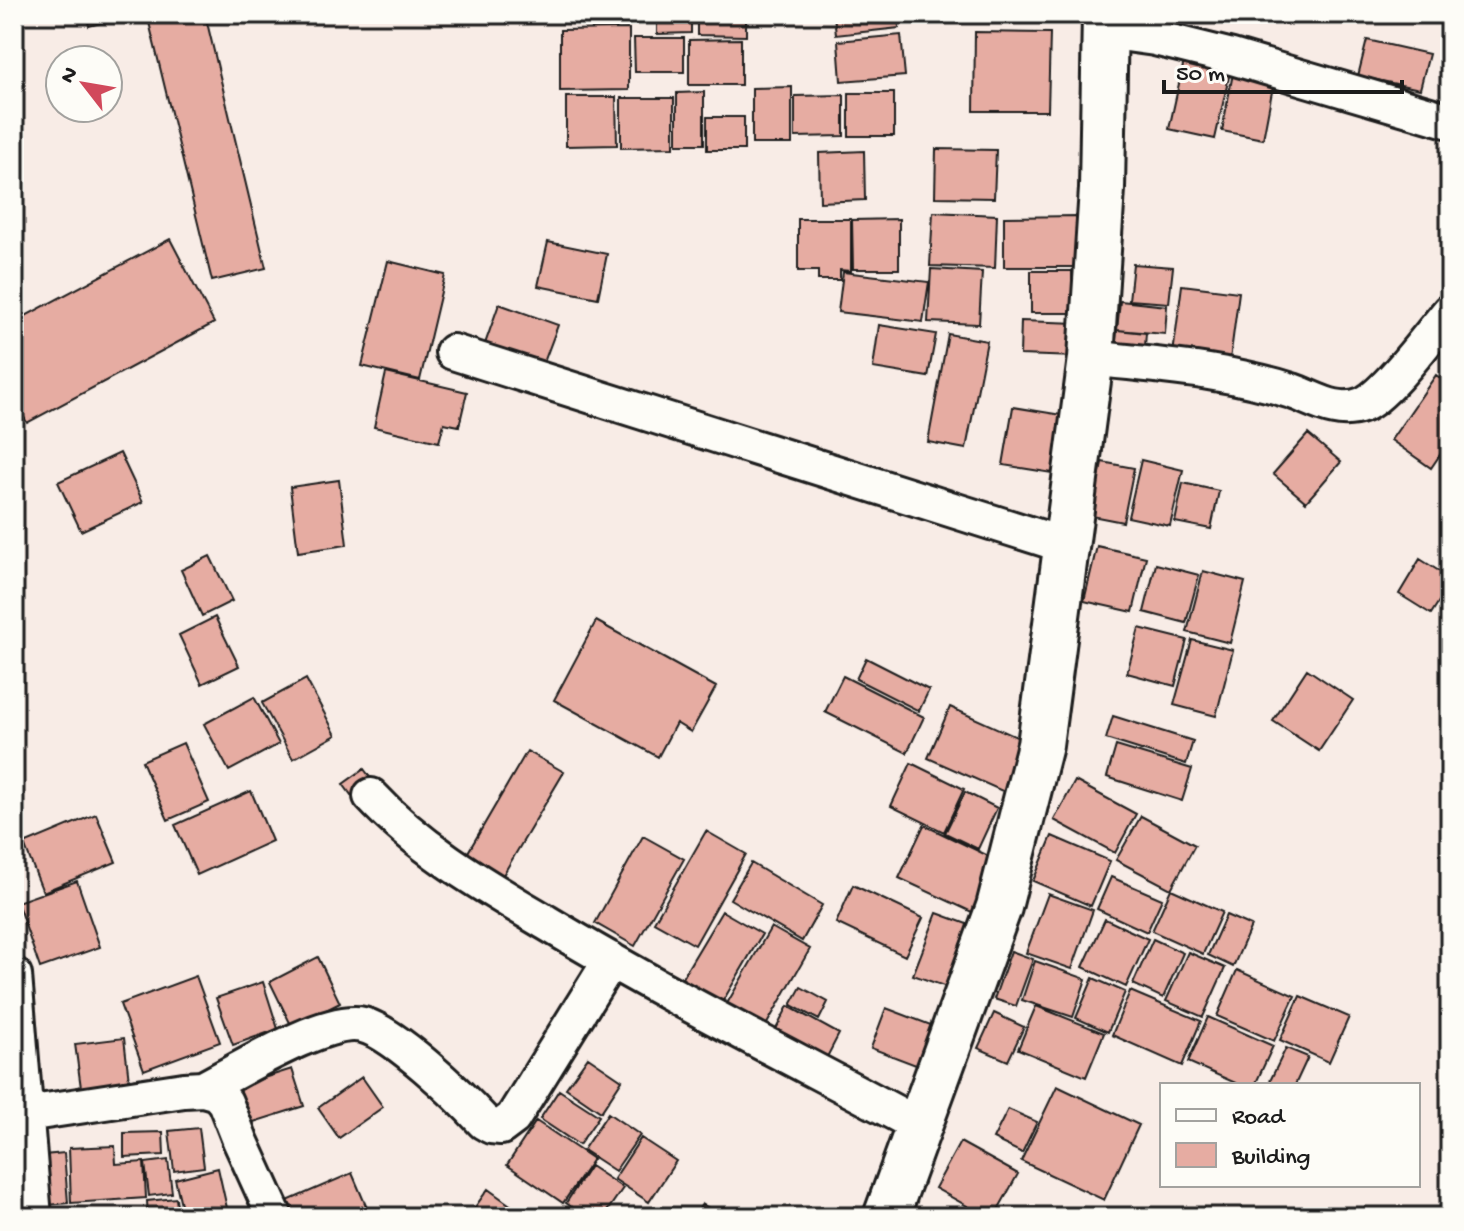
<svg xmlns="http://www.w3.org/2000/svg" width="1464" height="1231" font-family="'Gochi Hand',sans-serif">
<rect width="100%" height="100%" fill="#f8ece6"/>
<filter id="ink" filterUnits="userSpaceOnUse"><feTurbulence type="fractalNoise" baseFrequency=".0125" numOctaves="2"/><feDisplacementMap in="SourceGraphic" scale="16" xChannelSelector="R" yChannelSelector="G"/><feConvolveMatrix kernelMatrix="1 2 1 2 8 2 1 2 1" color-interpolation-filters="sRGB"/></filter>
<g filter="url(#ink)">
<path fill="#e6aca2" stroke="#1c1c1c" stroke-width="2" d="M86 14H135L89 26Z
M147 14H205L266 268 212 281Z
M657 14H691V33L657 34Z
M697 14H746V36L697 35Z
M834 14H898L899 28 836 35Z
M629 29V90L560 91V30Z
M975 32 1050 33 1048 111H974Z
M901 35 905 76 841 81 838 41Z
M634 38H684V72H635Z
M741 39V85H689V40Z
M1367 40 1429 54 1420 89 1358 76Z
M1184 61 1230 72 1215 139 1169 129Z
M1233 73 1274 81 1263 139 1222 131Z
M792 87V144H752V88Z
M704 92V144H677V93Z
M849 93H894V136H849Z
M844 95V136L795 137V96Z
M566 97H616L617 145 566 146Z
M621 98H674V147L621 148Z
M707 117H744V150H707Z
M936 149 996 150 994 198 935 197Z
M864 151 865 200 820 202 819 153Z
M933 212 997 215 995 268 930 266Z
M1076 216V267H1004V217Z
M798 219H851V271L840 270V280H818V271H798Z
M899 219V269H853L852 220Z
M170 239 214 323 27 423 14 398V322Z
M548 242 607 254 598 298 538 286Z
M388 261 445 275 420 380 362 366Z
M1133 264 1173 267 1169 303 1129 300Z
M931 269 982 272 979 324 928 322Z
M1031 271H1072V313H1031Z
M843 272 929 282 923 322 838 312Z
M1182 285 1239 292 1230 360 1173 354Z
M1120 301 1167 306 1165 334 1117 330Z
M499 304 558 325 543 365 485 344Z
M1021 321 1078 323 1077 357 1020 355Z
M879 325 936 334 928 377 873 368Z
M1117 330 1146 333 1144 359 1114 357Z
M948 334 987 341 966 449 928 442Z
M386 373 467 392 459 426 444 423 439 442 374 427Z
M1436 375 1450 385V440L1431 468 1391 440Z
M1013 407 1068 416 1059 474 1003 465Z
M1308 434 1341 462 1306 502 1273 474Z
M120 453 143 502 81 531 58 482Z
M1141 460 1183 470 1170 526 1128 517Z
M1102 462 1134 468 1123 522 1092 516Z
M339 480 347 545 298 552 290 487Z
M1183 483 1219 491 1211 529 1175 522Z
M1097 546 1146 557 1133 612 1084 601Z
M210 556 232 601 202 616 181 570Z
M1420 559 1450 578V584L1431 614 1399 594Z
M1156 564 1199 575 1186 623 1144 612Z
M1203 571 1245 582 1230 643 1187 632Z
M215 617 239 666 202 684 179 635Z
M596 621 716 687 691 732 676 723 658 757 554 700Z
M1139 628 1187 640 1175 686 1127 673Z
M1192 640 1233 650 1216 716 1174 705Z
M866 658 929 690 919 711 856 679Z
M1307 669 1353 700 1319 751 1273 721Z
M843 676 924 717 907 753 825 712Z
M306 679 336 735 293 759 262 703Z
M254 697 279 744 229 771 204 724Z
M950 707 1032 744 1009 794 928 758Z
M1113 716 1193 741 1186 764 1106 739Z
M183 743 209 802 168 820 142 761Z
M1116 746 1192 769 1182 801 1107 777Z
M527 751 564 772 503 875 467 854Z
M911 763 964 789 944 832 891 806Z
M364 769 378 788 357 803 343 784Z
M1075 781 1136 814 1115 853 1054 820Z
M251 791 272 841 197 875 175 825Z
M965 792 997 808 978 849 945 833Z
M96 814 116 862 43 892 24 844Z
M1141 816 1195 845 1171 889 1116 860Z
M924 825 1001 862 976 914 899 878Z
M706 831 746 854 695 945 654 922Z
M643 836 684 859 635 946 595 923Z
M1052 836 1110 861 1091 906 1033 881Z
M751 863 822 905 802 941 730 899Z
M1111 877 1162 899 1147 932 1097 909Z
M77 881 100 947 40 968 17 902Z
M853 885 923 918 905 956 836 923Z
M1171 889 1222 912 1203 954 1152 931Z
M1048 894 1093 910 1072 969 1026 953Z
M722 911 762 934 720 1006 679 983Z
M937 913 978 928 955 990 913 975Z
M1226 915 1251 926 1233 967 1208 955Z
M1105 919 1148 939 1126 987 1083 967Z
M771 927 810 949 764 1029 725 1007Z
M1153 939 1183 953 1163 998 1133 984Z
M1011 951 1033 959 1016 1006 994 999Z
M1188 952 1225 968 1203 1017 1166 1001Z
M318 957 340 1003 292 1027 270 982Z
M1035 961 1086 979 1073 1017 1022 1000Z
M1237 970 1295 996 1274 1041 1217 1016Z
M196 976 220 1042 144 1070 120 1004Z
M1093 978 1125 992 1108 1032 1076 1018Z
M263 982 278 1029 233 1045 216 998Z
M801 987 828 1002 819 1020 791 1005Z
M1130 991 1201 1021 1182 1066 1112 1035Z
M1300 996 1349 1017 1329 1062 1280 1040Z
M788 1006 839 1034 826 1059 775 1031Z
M1036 1006 1104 1033 1086 1077 1018 1049Z
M886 1008 944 1030 929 1070 871 1048Z
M994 1013 1024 1027 1008 1061 978 1048Z
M1208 1017 1273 1046 1255 1085H1240L1188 1062Z
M124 1038 130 1089 82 1095 75 1044Z
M1286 1048 1308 1057 1295 1085H1268Z
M588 1057 622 1080 601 1112 566 1088Z
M292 1069 304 1106 244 1125 232 1088Z
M362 1077 383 1107 339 1138 318 1108Z
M1057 1086 1139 1125 1104 1200 1021 1161Z
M559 1090 599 1116 579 1145 540 1119Z
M1008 1109 1037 1122 1022 1153 993 1139Z
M608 1113 640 1135 615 1171 583 1150Z
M536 1121 593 1159 563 1203 507 1165Z
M199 1128 204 1167 174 1171 169 1131Z
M163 1132 164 1155 124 1157V1133Z
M641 1138 676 1161 649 1202 614 1179Z
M960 1142 1018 1174 994 1217H987L935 1188Z
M115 1146 116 1164 144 1162 146 1198 71 1203 69 1148Z
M64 1153 68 1203 48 1205 44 1155Z
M168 1160 172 1193 149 1196 145 1163Z
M590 1166 623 1188 603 1217H586L566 1203Z
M218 1168 229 1217H184L175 1179Z
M352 1173 367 1208 348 1217H291L285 1202Z
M488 1189 513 1207 506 1217H468Z
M176 1198 178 1217H148L147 1201Z
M702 1204 724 1217H694Z
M145 1210V1217H84V1213Z"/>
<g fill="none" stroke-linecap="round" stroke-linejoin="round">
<defs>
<path id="street" d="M1105 31 1155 38 1232 57 1450 121
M453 352 1067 546
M1091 358C1159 366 1227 370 1292 391 1315 399 1337 415 1362 405 1386 396 1431 333 1450 311
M371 796C421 850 485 886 547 923 668 996 795 1059 920 1126
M14 975 34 1217
M203 1089C238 1071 327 1016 363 1025 395 1033 461 1097 484 1122L491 1126 501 1127 513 1118 611 960
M26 1114 184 1090 203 1089 217 1093 225 1102 240 1140 275 1217"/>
<path id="secondary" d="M886 1217 999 907 1040 745 1091 358 1102 189 1105 14"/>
</defs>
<use href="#street" stroke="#1c1c1c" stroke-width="40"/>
<use href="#secondary" stroke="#1c1c1c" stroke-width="50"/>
<use href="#street" stroke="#fdfcf7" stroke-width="34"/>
<use href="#secondary" stroke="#fdfcf7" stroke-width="44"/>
</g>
</g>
<rect width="1464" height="1231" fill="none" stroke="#fdfcf7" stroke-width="48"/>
<rect x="24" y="24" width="1416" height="1183" fill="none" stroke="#1c1c1c" stroke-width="3" filter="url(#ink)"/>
<rect x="1160" y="1083" width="260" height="104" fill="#fdfcf7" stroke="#a3a29f" stroke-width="2"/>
<rect x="1176" y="1109" width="40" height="12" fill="#fdfcf7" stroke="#a3a29f" stroke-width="2"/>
<text x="1232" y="1123" font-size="24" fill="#1c1c1c">Road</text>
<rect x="1176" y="1143" width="40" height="24" fill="#e6aca2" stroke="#a3a29f" stroke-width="2"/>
<text x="1232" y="1163" font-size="24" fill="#1c1c1c">Building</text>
<g transform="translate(84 84) rotate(301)"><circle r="38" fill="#fdfcf7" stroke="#a3a29f" stroke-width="2"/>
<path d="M0-6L14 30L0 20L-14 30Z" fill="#d1495b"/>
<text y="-12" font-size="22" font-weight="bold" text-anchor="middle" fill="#1c1c1c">N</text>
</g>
<path d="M1164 80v12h238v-12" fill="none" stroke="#1c1c1c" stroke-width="4"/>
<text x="1176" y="80" font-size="24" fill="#1c1c1c" stroke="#fdfcf7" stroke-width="6" paint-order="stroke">50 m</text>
</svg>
